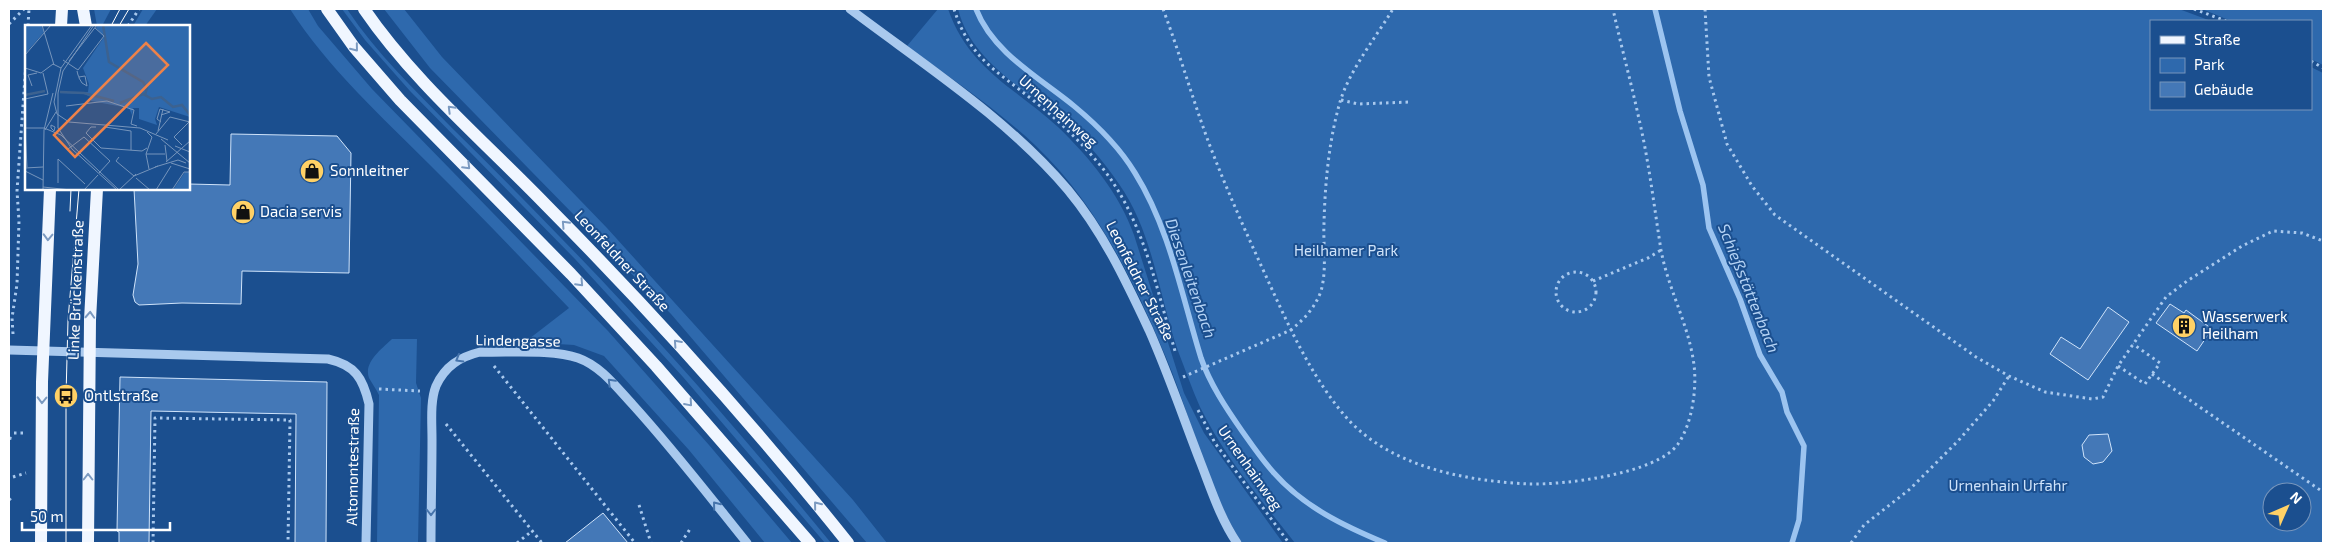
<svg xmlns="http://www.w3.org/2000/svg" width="2332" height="552" font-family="'Exo 2',sans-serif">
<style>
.green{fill:#2e69ad;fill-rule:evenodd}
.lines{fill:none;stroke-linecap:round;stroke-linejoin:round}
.stream{stroke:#9cc4f0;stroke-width:5.5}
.building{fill:#4478b7;stroke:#cfe3fa}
.path{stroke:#a9c9ee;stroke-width:3;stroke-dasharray:2.5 4;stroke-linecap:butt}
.minor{stroke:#a9c9ee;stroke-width:9}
.major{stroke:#f0f6ff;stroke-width:12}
.tram{stroke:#fff;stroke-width:1}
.oneway{stroke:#7b9ac1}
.oneway2{stroke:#4674ac}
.labels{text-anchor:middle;stroke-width:4;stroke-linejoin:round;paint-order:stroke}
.street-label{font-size:15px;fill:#fff;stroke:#1b4f8f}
.poi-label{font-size:15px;fill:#fff;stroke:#1b4f8f;text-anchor:start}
.park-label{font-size:15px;fill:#cfe3fa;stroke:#1b4f8f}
.water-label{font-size:16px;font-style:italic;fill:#b5d3f5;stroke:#1b4f8f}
.inset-river{fill:none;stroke:#3c6290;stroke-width:2.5}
.inset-road{fill:none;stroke:#7695bc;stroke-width:1}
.view{fill:#ee8249;fill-opacity:0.15;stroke:#ee8249;stroke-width:2.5}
.inset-edge{fill:none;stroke:#fff;stroke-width:2.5}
</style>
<rect width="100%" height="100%" fill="#1b4f8f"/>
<g class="green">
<polygon points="94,9 111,9 102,26 97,26"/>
<polygon points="143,9 157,9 145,26 133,26"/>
<path d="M290,9H308L318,26L372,89L608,331L709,445L792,543H765L689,450L604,356L574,345L525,342L569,308C523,260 478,213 431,166C382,117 328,68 290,9Z"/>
<path d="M342,9H347C376,53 415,90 452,128C489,164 525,201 561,238C656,335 745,438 831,543H825L683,377L575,259L410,91L365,40Z"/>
<polygon points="384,9 404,9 442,57 607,228 853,500 887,543 867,543 671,314 430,68"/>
<path d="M938,9H948C969,69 1014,87 1058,127C1090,158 1119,193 1134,235L1184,393L1204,433L1283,543H1242C1209,491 1194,429 1172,372C1139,291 1100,207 1036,146C997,109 950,78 907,46Z"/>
<path d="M958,9H2179L2211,21H2151V109H2311V67L2323,73V543H1295C1261,500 1224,456 1200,407C1192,389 1185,369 1178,351C1159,296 1153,232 1119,184C1103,160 1081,135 1059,117C1020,86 971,60 958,9ZM2272,492H2302V522H2272Z"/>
<polygon points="2202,9 2323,9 2323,65 2311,59 2311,21 2231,21"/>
<path d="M392,339H417L416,383L421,398L418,543H377L379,395C376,389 372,383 369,378C363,362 383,348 392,339Z"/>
</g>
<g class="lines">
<g class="stream">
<path d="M976,9C993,53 1040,78 1074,106C1097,125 1120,148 1135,173C1170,229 1182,297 1201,358C1210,384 1226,408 1242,431C1252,445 1262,460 1274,473C1304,507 1344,526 1385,543"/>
<polyline points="1655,9 1680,111 1703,185 1709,228 1740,299 1760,355 1782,392 1787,412 1804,446 1799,520 1792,543"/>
</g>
</g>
<g class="building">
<polygon points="231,134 337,136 351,153 349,273 242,271 241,304 182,303 139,305 135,302 133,295 138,264 134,189 189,189 189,184 230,185"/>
<polygon points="2170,304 2184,313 2186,310 2212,329 2197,351 2156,323"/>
<polygon points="2108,307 2129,322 2088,380 2050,354 2061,337 2080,349"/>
<polygon points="120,377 327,382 326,543 295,543 296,414 151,411 149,543 119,543 119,532 117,531"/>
<polygon points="2108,434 2112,451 2103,462 2093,464 2084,457 2082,445 2089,435"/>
<polygon points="603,513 628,543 565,543"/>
</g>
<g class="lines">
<g class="path">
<path d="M954,9C970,59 996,70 1034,101C1058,120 1080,141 1100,165C1143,217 1156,287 1175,351"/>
<path d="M1163,9C1180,54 1193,101 1210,146C1228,193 1249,239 1270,285C1291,331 1312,377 1345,416C1389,467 1466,481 1529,484C1564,485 1657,474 1678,444C1692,424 1697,389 1694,365C1689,325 1668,289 1661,250C1654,206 1649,162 1639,119C1631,82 1621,46 1613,9"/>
<polyline points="1705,9 1709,77 1727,144 1752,186 1775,215 1976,357 2009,376 2045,392 2092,399 2103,397 2118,366 2166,297 2187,281 2242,246 2273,231 2302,233 2323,241"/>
<polyline points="2194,9 2226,21"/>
<polyline points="9,24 24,9"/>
<polyline points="28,26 29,9"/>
<polyline points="128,26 139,9"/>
<polyline points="2311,61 2323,68"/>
<polyline points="1341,100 1358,104 1411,102"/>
<circle cx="1576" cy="292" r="20"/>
<polyline points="1593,281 1648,258 1661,250"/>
<polyline points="13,334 12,318 17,284 19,221 17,191 26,63"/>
<polyline points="494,366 635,543"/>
<polyline points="2118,366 2145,384 2160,363 2133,344"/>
<polyline points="2152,374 2323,492"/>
<path d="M1183,377L1291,330C1304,319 1315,308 1321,291C1327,270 1323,245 1324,223C1325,183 1329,140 1340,102C1349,71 1376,37 1393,9"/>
<polyline points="379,389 420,391"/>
<polyline points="1198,410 1215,443 1289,543"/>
<polyline points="446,424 542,543"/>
<polyline points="14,433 26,433"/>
<polyline points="9,438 14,439"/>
<polyline points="13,477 26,473"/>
<polyline points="9,500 12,497"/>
<polyline points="639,505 651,543"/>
<polyline points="153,543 155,418 290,420 288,543"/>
<polyline points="517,543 532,531"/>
<polyline points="681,543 690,529"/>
<polyline points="1851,543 1864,525 1910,489 1958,441 1993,401 2009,376"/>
</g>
<g class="minor">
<path d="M850,9C924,65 1007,118 1068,190C1103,232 1126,281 1149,330C1168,373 1183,417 1200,461C1211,489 1220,518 1237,543"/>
<path d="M9,350L328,359C355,365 363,378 369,404L366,543"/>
<path d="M431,543C431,509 432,474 432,439C432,423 430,401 436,386C445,366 460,357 480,352C507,353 553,349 578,358C601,366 617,388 633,405C673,449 710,497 747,543"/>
</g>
<g class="major">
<polyline points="83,9 86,26"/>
<polyline points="327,9 354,47 400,100 571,274 656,366 810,543"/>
<path d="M364,9C414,82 484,141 546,205C652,312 754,425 848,543"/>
<polyline points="61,26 62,9"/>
<polyline points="41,543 42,382 50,189"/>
<polyline points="88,543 90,320 97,189"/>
</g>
<g class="tram">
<polyline points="111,26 120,9"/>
<polyline points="119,26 129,9"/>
<polyline points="70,211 71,189"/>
<polyline points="66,543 66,396 68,320 79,189"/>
</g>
</g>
<defs><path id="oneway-chevron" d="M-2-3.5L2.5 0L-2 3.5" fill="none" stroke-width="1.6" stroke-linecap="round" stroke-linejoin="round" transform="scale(1.25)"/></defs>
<g class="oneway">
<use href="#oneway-chevron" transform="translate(355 48) rotate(51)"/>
<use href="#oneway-chevron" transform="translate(451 109) rotate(-135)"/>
<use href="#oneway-chevron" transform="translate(467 166) rotate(45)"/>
<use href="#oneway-chevron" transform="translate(565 224) rotate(-133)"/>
<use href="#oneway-chevron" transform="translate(48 237) rotate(92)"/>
<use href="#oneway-chevron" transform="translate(580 283) rotate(47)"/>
<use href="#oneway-chevron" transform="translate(90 315) rotate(-87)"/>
<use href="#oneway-chevron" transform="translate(677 343) rotate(-132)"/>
<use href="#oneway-chevron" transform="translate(42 400) rotate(91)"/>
<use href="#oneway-chevron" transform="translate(689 403) rotate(49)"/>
<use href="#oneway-chevron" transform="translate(88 477) rotate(-90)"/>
<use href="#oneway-chevron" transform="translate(817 505) rotate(-129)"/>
</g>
<g class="oneway2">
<use href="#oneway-chevron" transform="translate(459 359) rotate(150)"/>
<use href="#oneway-chevron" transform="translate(611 382) rotate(-134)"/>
<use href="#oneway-chevron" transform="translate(716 505) rotate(-129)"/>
<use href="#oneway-chevron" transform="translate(431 512) rotate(90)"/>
</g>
<defs>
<g id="shop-disc" transform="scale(1.25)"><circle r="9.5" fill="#ffd166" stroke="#1b4f8f"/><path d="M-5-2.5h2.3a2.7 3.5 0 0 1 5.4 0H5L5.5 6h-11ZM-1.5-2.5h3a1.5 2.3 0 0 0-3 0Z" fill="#111"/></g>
<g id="building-disc" transform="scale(1.25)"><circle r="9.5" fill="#ffd166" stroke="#1b4f8f"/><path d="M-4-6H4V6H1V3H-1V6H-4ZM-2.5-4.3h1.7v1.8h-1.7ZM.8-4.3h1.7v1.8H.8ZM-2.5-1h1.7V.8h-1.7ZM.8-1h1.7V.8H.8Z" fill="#111"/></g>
<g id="bus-disc" transform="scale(1.25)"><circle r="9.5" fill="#ffd166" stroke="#1b4f8f"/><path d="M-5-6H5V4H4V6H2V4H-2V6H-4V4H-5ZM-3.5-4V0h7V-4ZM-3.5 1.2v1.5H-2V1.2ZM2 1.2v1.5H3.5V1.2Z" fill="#111"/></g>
</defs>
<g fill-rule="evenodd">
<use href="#shop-disc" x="312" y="171"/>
<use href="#shop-disc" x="243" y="212"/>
<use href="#building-disc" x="2184" y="326"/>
<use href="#bus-disc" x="66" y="396"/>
</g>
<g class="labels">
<g class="street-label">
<text transform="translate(1058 111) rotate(42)" y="5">Urnenhainweg</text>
<text transform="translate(622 261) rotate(47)" y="5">Leonfeldner Straße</text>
<text transform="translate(1140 281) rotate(63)" y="5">Leonfeldner Straße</text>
<text transform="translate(76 290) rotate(-88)" y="5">Linke Brückenstraße</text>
<text transform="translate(518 341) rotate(1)" y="5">Lindengasse</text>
<text transform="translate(353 467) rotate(-89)" y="5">Altomontestraße</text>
<text transform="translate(1250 468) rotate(55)" y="5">Urnenhainweg</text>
</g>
<g class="poi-label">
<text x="330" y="176">Sonnleitner</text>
<text x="260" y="217">Dacia servis</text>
<text x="2202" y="322">Wasserwerk<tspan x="2202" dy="17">Heilham</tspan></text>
<text x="84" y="401">Ontlstraße</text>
</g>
<g class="park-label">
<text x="1346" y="256">Heilhamer Park</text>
<text x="2008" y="491">Urnenhain Urfahr</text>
</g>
<g class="water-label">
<text transform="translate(1191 278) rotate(71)" y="6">Diesenleitenbach</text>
<text transform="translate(1749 288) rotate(68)" y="6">Schießstättenbach</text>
</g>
</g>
<g transform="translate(25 25)">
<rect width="165" height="165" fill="#1b4f8f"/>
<path d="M1,0H16L19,7L0,29ZM73,0H165V92L134,82L130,94L132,100L114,94V83H108L107,90L104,83L66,76V72L59,69L34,68L63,67L64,59L58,43L79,12L71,3ZM160,147H165V164L148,165Z" fill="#2e69ad"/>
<path class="inset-river" d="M78,0L84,37L118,57L122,63L120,70M35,67L59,68L89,76M0,70L20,66M95,78L118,69L127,74L136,72L148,82L157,80L165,90"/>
<path class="inset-road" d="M17,0L29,40M67,0L36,43L29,77L32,89L44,97L115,103L143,115M69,0L38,46L33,68V103L47,124L92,165M0,30L26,0M38,35L53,45L79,11L70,3M44,36L72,0M0,43L16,48L28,39L36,43M52,46L53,50L54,52V53L57,58L62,61L60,51L54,52M7,61L3,50L12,48M0,74L23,69L18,48M41,81L82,76L109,85L106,99L112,101M136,97L132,94L135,84L145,87L136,90M26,100L30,102L29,106L26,103ZM71,102H66L61,108L76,123L117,126L122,123M80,102L106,106V125M0,103L2,142M0,103H19M19,103L36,110L94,165M20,105L31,87M133,106L138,84M122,107L127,112L121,129L124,144M131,109L145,92L165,97M136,114L165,138M140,120L142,136M157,120L149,112L164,97M150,121L165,127M43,124L59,112L85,136L74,148M121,129H140M94,132L91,136L109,151M33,134L60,159M33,134V158M141,137L165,116M146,138L165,144M130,142L153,135L161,138M0,143L18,142M0,146L18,155M109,151L133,141M111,153L125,165M18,162L46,165M18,165L19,105L28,68M59,165L73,150M94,165L111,149M131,165L146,141M147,165L159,147H165"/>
<path class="view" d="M121,18L143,40L50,132L29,110Z"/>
<rect width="165" height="165" class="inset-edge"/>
</g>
<rect width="2332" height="552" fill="none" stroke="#ffffff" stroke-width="20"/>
<rect x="2150" y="20" width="162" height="90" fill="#1b4f8f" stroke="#7695bc"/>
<rect x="2160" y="36" width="25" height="8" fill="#f0f6ff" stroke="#7695bc"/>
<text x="2194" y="45" font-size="15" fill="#ffffff">Straße</text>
<rect x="2160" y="58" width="25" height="15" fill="#2e69ad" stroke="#7695bc"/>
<text x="2194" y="70" font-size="15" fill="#ffffff">Park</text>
<rect x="2160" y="82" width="25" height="15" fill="#4478b7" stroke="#7695bc"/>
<text x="2194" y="95" font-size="15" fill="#ffffff">Gebäude</text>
<g transform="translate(2287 507) rotate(45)"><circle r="24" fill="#1b4f8f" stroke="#7695bc"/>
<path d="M0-4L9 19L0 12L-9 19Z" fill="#ffd166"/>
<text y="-8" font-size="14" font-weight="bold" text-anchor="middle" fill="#ffffff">N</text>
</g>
<path d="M22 522v8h148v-8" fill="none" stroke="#ffffff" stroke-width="2.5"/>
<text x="30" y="522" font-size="15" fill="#ffffff" stroke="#1b4f8f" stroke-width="4" paint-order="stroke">50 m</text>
</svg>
